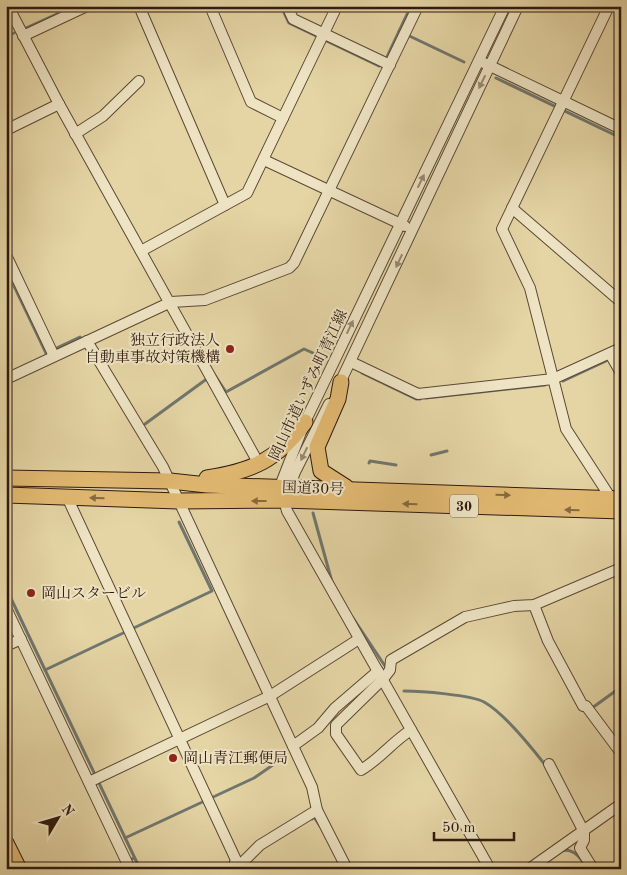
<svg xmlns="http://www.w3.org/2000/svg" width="627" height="875" font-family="'Old Standard TT','Noto Serif JP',serif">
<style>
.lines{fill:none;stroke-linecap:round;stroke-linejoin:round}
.stream{stroke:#6f776f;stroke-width:3}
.minor-casing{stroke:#5c4834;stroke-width:12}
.highway-casing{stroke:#2f190e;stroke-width:17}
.minor{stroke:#eee4c4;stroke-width:10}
.highway{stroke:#e2ba72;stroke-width:15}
.oneway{fill:#988972}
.oneway2{fill:#886a40}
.poi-dot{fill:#8f2418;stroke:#eee4c4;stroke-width:2}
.labels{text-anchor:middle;stroke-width:4;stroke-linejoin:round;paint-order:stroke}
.shield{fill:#eee4c4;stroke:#685645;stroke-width:1}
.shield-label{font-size:14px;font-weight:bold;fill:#2f190e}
.poi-label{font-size:15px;fill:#2f190e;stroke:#eee4c4;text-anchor:start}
.street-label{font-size:15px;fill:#2f190e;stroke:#eee4c4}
</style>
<rect width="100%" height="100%" fill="#e5d5a5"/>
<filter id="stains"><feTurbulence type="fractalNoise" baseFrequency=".004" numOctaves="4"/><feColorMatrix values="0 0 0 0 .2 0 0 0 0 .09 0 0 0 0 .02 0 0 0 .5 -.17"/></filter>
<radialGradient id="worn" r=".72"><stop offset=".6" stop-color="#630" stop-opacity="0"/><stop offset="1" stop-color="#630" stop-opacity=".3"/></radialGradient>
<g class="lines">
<g class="stream">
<polyline points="281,6 289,23 379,66"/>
<polyline points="26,28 68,9"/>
<polyline points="399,31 464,62"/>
<polyline points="6,37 14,33"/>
<polyline points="387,57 411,6"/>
<polyline points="496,78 621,138"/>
<polyline points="6,269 46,353 80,337 81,339"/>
<polyline points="362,373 416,399 420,399"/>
<polyline points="214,374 226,392 304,349 322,357"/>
<polyline points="563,381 606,361"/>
<polyline points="426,398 545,385"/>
<polyline points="145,424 208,378"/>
<polyline points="431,455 447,451"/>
<polyline points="369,463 370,461 396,465"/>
<polyline points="313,513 332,582"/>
<polyline points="6,588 140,869"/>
<polyline points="353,618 385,666"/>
<polyline points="45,670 212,591 179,522"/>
<path d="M404,691C420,691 472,695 484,702C504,713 532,748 546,766"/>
<polyline points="592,708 621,687"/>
<polyline points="312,819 314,817 320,826"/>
<polyline points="125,838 254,778 283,758"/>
<path d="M561,851C573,847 582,859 587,869"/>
<polyline points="112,869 134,858"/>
</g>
<g class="minor-casing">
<g id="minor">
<polyline points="8,6 59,104 259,464"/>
<polyline points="139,6 225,205"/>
<polyline points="210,6 251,102 283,118 337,6"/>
<polyline points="287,6 293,19 390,65"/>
<polyline points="609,6 502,229 530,288 566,429 614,503"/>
<polyline points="23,36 87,6"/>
<polyline points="484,63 621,129"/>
<polyline points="6,130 59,104"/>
<polyline points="75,134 103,116 139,81"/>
<polyline points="264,160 405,226"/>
<polyline points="512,208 621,302"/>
<polyline points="141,251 247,193 283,118"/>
<polyline points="6,255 54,356"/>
<polyline points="87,341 163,467 312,787 317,810 347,869"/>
<polyline points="610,354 621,373"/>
<polyline points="351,362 418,394 553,379 621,348"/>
<polyline points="6,379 171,302 205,300 289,268 294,263 418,6"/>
<polyline points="338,387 518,6"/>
<polyline points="287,493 295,472 329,404"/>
<polyline points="67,497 236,860 233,869"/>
<polyline points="534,605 548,641 583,706 586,706 621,753"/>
<polyline points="6,608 130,869"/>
<polyline points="6,646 21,639"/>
<path d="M411,730C392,742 380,759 361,770L336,734V725L383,679L390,670L391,660L465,617L514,606L534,605L621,568"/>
<polyline points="293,746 318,728 335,708 378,671"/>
<polyline points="549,764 584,832 584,840 580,848 593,869"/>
<polyline points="89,782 270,696 359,639"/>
<polyline points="235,863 242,863 260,845 317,810"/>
<polyline points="490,869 287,511 280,486 305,422 505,6"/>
<polyline points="529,869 621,804"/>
</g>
</g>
<g class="highway-casing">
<g id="highway">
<polyline points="341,382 338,399 317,447 321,471 346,487"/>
<polyline points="6,478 170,481 207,485 621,499"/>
<path d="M207,478C253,471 277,460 305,422"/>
<polyline points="6,495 178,501 283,500 621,511"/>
<polyline points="6,843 19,869"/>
</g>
</g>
<use href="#minor" class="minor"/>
<use href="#highway" class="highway"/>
</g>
<defs><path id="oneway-solid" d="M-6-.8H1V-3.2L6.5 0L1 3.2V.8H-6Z" transform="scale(1.25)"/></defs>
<g class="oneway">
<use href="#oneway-solid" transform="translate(482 82) rotate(116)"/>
<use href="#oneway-solid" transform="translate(421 181) rotate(-64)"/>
<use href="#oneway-solid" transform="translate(399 261) rotate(115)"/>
<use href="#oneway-solid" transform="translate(350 327) rotate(-64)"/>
<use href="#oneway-solid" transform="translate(304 454) rotate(116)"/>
</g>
<g class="oneway2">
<use href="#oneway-solid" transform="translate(503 495) rotate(2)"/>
<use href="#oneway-solid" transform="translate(97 498) rotate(-178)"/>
<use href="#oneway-solid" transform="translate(259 501) rotate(180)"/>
<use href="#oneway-solid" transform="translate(410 504) rotate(-178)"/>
<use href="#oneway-solid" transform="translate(572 510) rotate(-178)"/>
</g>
<g class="poi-dot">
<circle cx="230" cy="349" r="5"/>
<circle cx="31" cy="593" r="5"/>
<circle cx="173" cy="758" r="5"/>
</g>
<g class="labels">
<rect class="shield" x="450" y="494.5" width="28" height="23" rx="4"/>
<g class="shield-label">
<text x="464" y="511">30</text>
</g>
<g class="poi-label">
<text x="220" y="345" text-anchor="end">独立行政法人<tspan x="220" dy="17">自動車事故対策機構</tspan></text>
<text x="41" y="598">岡山スタービル</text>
<text x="183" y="763">岡山青江郵便局</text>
</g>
<g class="street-label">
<text transform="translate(308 385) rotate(-65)" y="5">岡山市道いずみ町青江線</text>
<text transform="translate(313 488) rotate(2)" y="5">国道30号</text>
</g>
</g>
<rect width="627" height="875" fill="none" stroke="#e5d5a5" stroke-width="25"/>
<rect x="8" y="8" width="612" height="860" fill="none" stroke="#2f190e" stroke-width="2.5"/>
<rect x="12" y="12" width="602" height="850" fill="none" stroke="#2f190e"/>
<g transform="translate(58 818) rotate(52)" stroke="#eee4c4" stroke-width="4" paint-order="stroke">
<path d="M0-4L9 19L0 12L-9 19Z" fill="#2f190e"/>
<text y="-8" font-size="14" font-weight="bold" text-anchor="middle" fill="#2f190e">N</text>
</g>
<path d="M434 832v8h80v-8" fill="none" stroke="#2f190e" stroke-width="2.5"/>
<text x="442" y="832" font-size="15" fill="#2f190e" stroke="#eee4c4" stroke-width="4" paint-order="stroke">50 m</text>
<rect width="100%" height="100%" filter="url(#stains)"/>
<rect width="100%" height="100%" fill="url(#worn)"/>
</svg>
